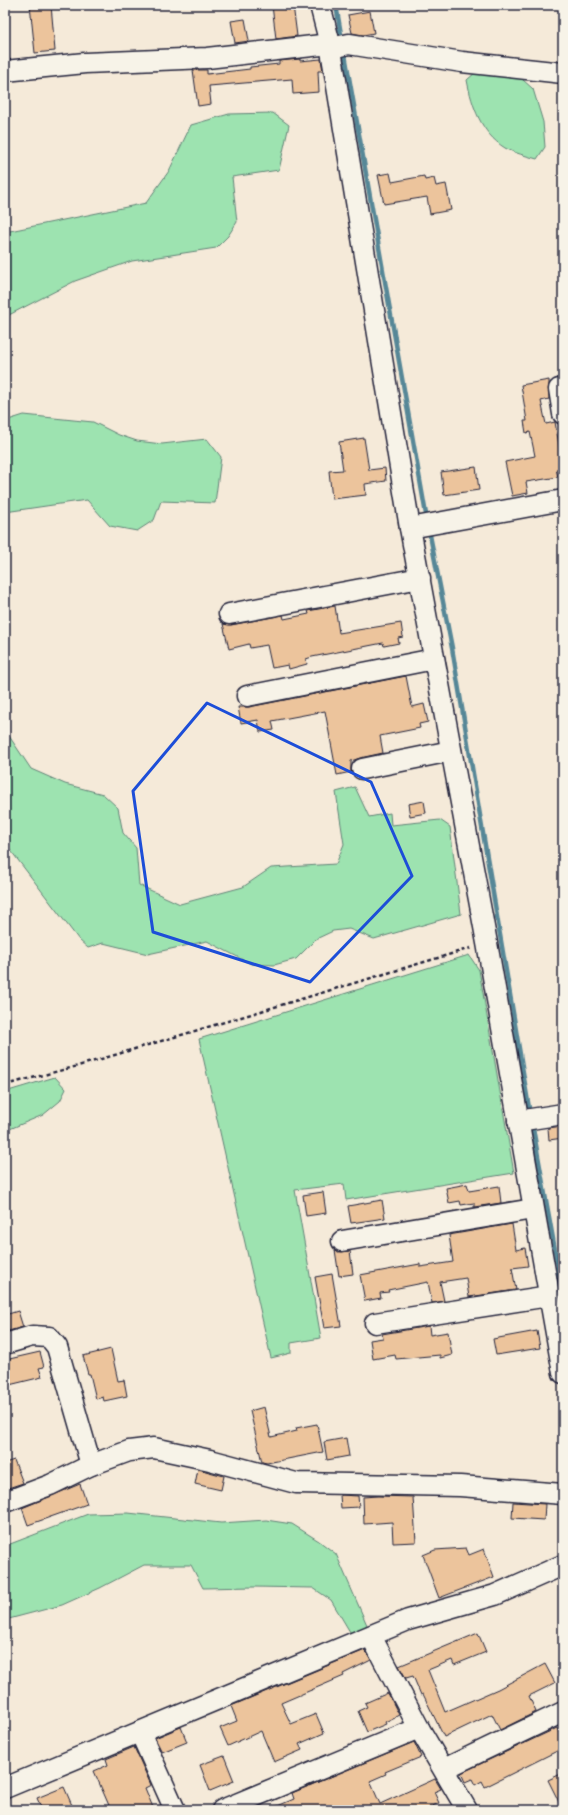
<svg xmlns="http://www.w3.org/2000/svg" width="568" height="1815" font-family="Sriracha,sans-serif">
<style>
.green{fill:#9de3b0;stroke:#608276}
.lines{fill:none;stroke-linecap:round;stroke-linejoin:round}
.stream{stroke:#578797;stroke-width:4.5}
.building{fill:#ecc49c;stroke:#22223b}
.minor-casing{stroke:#22223b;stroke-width:23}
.path{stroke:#22223b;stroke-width:2.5;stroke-dasharray:4 3;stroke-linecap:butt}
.minor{stroke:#f7f3e8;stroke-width:20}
.marked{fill:none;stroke:#1d4ed8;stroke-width:3;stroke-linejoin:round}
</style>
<rect width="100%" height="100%" fill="#f5ead9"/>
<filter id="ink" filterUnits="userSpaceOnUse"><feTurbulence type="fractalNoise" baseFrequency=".025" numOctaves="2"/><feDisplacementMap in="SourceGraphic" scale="8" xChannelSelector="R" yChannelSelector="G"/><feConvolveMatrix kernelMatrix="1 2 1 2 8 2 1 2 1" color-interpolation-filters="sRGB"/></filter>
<g filter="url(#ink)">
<g class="green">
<path d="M500,70L522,79L533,89L543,122L545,147L537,159C527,156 514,153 505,148C481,133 472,106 467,80L476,72Z"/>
<polygon points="273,113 289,125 279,170 232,177 237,222 228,236 216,248 132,261 75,281 5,317 5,232 146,203 169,171 191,125 229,114"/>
<polygon points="24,415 93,422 119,435 137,441 162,444 207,439 221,457 215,503 161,501 154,520 137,531 110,526 87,500 5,512 5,421"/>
<polygon points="5,734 9,736 31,769 65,784 103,794 118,808 123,833 136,848 139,885 180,904 243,887 271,868 336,864 344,844 336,792 355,787 369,817 390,813 391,825 440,820 450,827 461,914 374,939 349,929 333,931 316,939 296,959 274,965 251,964 207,941 148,954 103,943 88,948 79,940 5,843"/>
<polygon points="469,955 479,970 514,1173 346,1200 344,1184 295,1190 321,1338 291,1343 291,1353 271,1358 199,1039"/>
<polygon points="55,1077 66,1089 60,1101 43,1115 5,1131 5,1092"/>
<polygon points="128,1513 221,1523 266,1520 292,1524 319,1541 336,1554 367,1625 353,1637 331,1600 313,1588 254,1587 203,1588 191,1565 144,1565 100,1588 62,1605 5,1620 5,1546 88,1514"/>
</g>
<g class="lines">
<g class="stream">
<polyline points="336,5 342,40"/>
<polyline points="344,49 427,520"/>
<polyline points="429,530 452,648 530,1114"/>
<polyline points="532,1123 563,1294"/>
</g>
</g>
<g class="building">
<polygon points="30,5 51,5 55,51 35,53"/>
<polygon points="272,5 293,5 297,36 276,39"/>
<polygon points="370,11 374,33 363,35 352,33 348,15"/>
<polygon points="245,19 249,41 235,43 231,21"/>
<polygon points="300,59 300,61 321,59 323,71 318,71 319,92 293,94 292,79 209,86 211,104 198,106 193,70 207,70 207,74 250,69 250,67 279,64 279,61"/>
<polygon points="390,173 392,182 424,176 425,180 434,178 436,186 446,184 451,210 430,214 427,197 384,204 378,175"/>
<polygon points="549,380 549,399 541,401 546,424 555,422 563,468 556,469 558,477 526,482 528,493 512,496 505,462 535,456 530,432 526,433 524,421 527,421 521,385"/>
<polygon points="364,438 369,470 385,468 386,481 365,484 366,495 332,499 329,471 343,470 339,442"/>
<polygon points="476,467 479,490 444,495 441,472"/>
<polygon points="335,606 339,633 401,623 403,637 398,638 399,643 384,646 383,643 312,657 306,659 307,664 289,669 288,665 272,668 267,645 250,648 249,644 229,649 223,624 231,625 283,615 284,619 309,614 308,611"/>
<polygon points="406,676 412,707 424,704 428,722 419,724 420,728 380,736 383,753 360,758 351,761 351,772 337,775 325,711 272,721 274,730 260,732 258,720 241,723 238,707 249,707"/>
<polygon points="424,801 426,813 410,816 408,804"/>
<polygon points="563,1126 563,1138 549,1140 548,1128"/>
<polygon points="467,1184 469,1191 499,1186 501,1203 474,1207 474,1203 461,1205 460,1201 449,1203 446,1188"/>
<polygon points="323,1192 326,1213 306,1216 303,1195"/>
<polygon points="382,1200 385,1218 351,1223 348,1206"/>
<polygon points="512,1224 516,1250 525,1248 528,1266 512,1268 516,1290 469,1297 466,1278 440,1282 444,1301 432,1303 428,1282 388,1290 389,1292 380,1293 381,1298 365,1301 360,1275 420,1264 420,1267 453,1262 449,1235"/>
<polygon points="335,1250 338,1252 350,1251 353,1274 339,1276"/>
<polygon points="332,1274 341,1326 324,1328 315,1277"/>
<polygon points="18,1311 23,1327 5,1332 5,1315"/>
<polygon points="429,1326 430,1335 448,1332 452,1355 440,1358 440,1355 396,1359 395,1355 373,1359 370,1340 383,1338 382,1334"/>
<polygon points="537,1331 540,1348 496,1355 493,1339"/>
<polygon points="111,1349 118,1381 124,1380 127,1396 104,1401 103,1397 96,1399 90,1374 88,1374 83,1356"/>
<polygon points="40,1352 44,1367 39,1368 42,1377 5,1386 5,1360"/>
<polygon points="264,1407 271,1437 297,1431 296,1428 317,1424 323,1452 267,1463 262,1462 250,1411"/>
<polygon points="346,1438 349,1456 327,1460 324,1442"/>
<polygon points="14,1460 23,1483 5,1489 5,1463"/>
<polygon points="198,1469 224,1476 221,1490 195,1484"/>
<polygon points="80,1484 87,1504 28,1525 22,1508"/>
<polygon points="340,1495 358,1496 359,1507 341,1508"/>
<polygon points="378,1496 413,1497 416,1542 393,1543 392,1522 364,1524 363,1497"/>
<polygon points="513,1502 545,1504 544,1520 512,1518"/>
<polygon points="466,1548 469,1555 484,1549 494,1577 439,1598 423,1555 435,1550"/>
<polygon points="478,1633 486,1652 454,1665 452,1660 428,1670 445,1712 498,1689 545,1664 555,1683 529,1696 536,1712 500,1730 492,1714 444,1737 423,1694 421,1695 413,1676 406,1678 399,1666"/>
<polygon points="365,1650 371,1660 343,1674 344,1676 281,1703 291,1724 316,1714 324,1733 299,1744 302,1750 274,1762 261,1731 228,1746 220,1728 237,1721 231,1706"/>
<polygon points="388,1693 399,1715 385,1722 386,1724 367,1732 358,1711 367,1707 365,1703"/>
<polygon points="181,1727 187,1742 162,1752 155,1738"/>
<polygon points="557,1728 563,1741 563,1748 485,1787 482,1781 475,1785 472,1779 465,1782 461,1773"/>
<polygon points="414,1742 421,1757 385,1772 386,1774 370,1781 380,1804 435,1779 441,1789 434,1792 439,1803 424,1810 268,1810 294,1799 292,1793"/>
<polygon points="134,1747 151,1785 145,1788 154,1810 111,1810 94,1771 108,1765 106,1759"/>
<polygon points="224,1756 234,1781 210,1791 200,1765"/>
<polygon points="563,1773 563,1810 548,1780"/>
<polygon points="64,1787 74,1810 42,1810 37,1798"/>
</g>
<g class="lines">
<g class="minor-casing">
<g id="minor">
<polyline points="320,5 330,44 410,528 487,943 563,1373"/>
<polyline points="331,48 349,44 462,62 563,73"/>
<polyline points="5,71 85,63 207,58 330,44"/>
<polyline points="559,389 563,414"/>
<polyline points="410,528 563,500"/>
<polyline points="229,614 420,578"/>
<polyline points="247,696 434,659"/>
<polyline points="362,769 451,751"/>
<polyline points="518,1121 563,1114"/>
<polyline points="342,1241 533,1209"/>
<polyline points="375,1323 549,1296"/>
<polyline points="5,1344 32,1336 49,1337 57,1347 91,1465"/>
<polyline points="5,1502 50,1485 91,1465 129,1451 154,1448 210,1460 296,1483 460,1486 563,1494"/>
<polyline points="371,1636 419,1728 467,1810"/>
<polyline points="140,1732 175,1810"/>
<polyline points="444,1769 563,1712"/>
<polyline points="5,1788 408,1620 495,1595 563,1565"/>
<polyline points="222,1810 419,1728"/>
</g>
</g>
<polyline class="path" points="5,1085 78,1066 471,948"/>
<use href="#minor" class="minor"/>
</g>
</g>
<path class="marked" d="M207,703L371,782L412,876L310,982L153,932L133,791Z"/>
<rect width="568" height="1815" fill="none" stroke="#f7f3e8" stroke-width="20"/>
<rect x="10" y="10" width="548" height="1795" fill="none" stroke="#22223b" stroke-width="1.5" filter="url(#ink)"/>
</svg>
